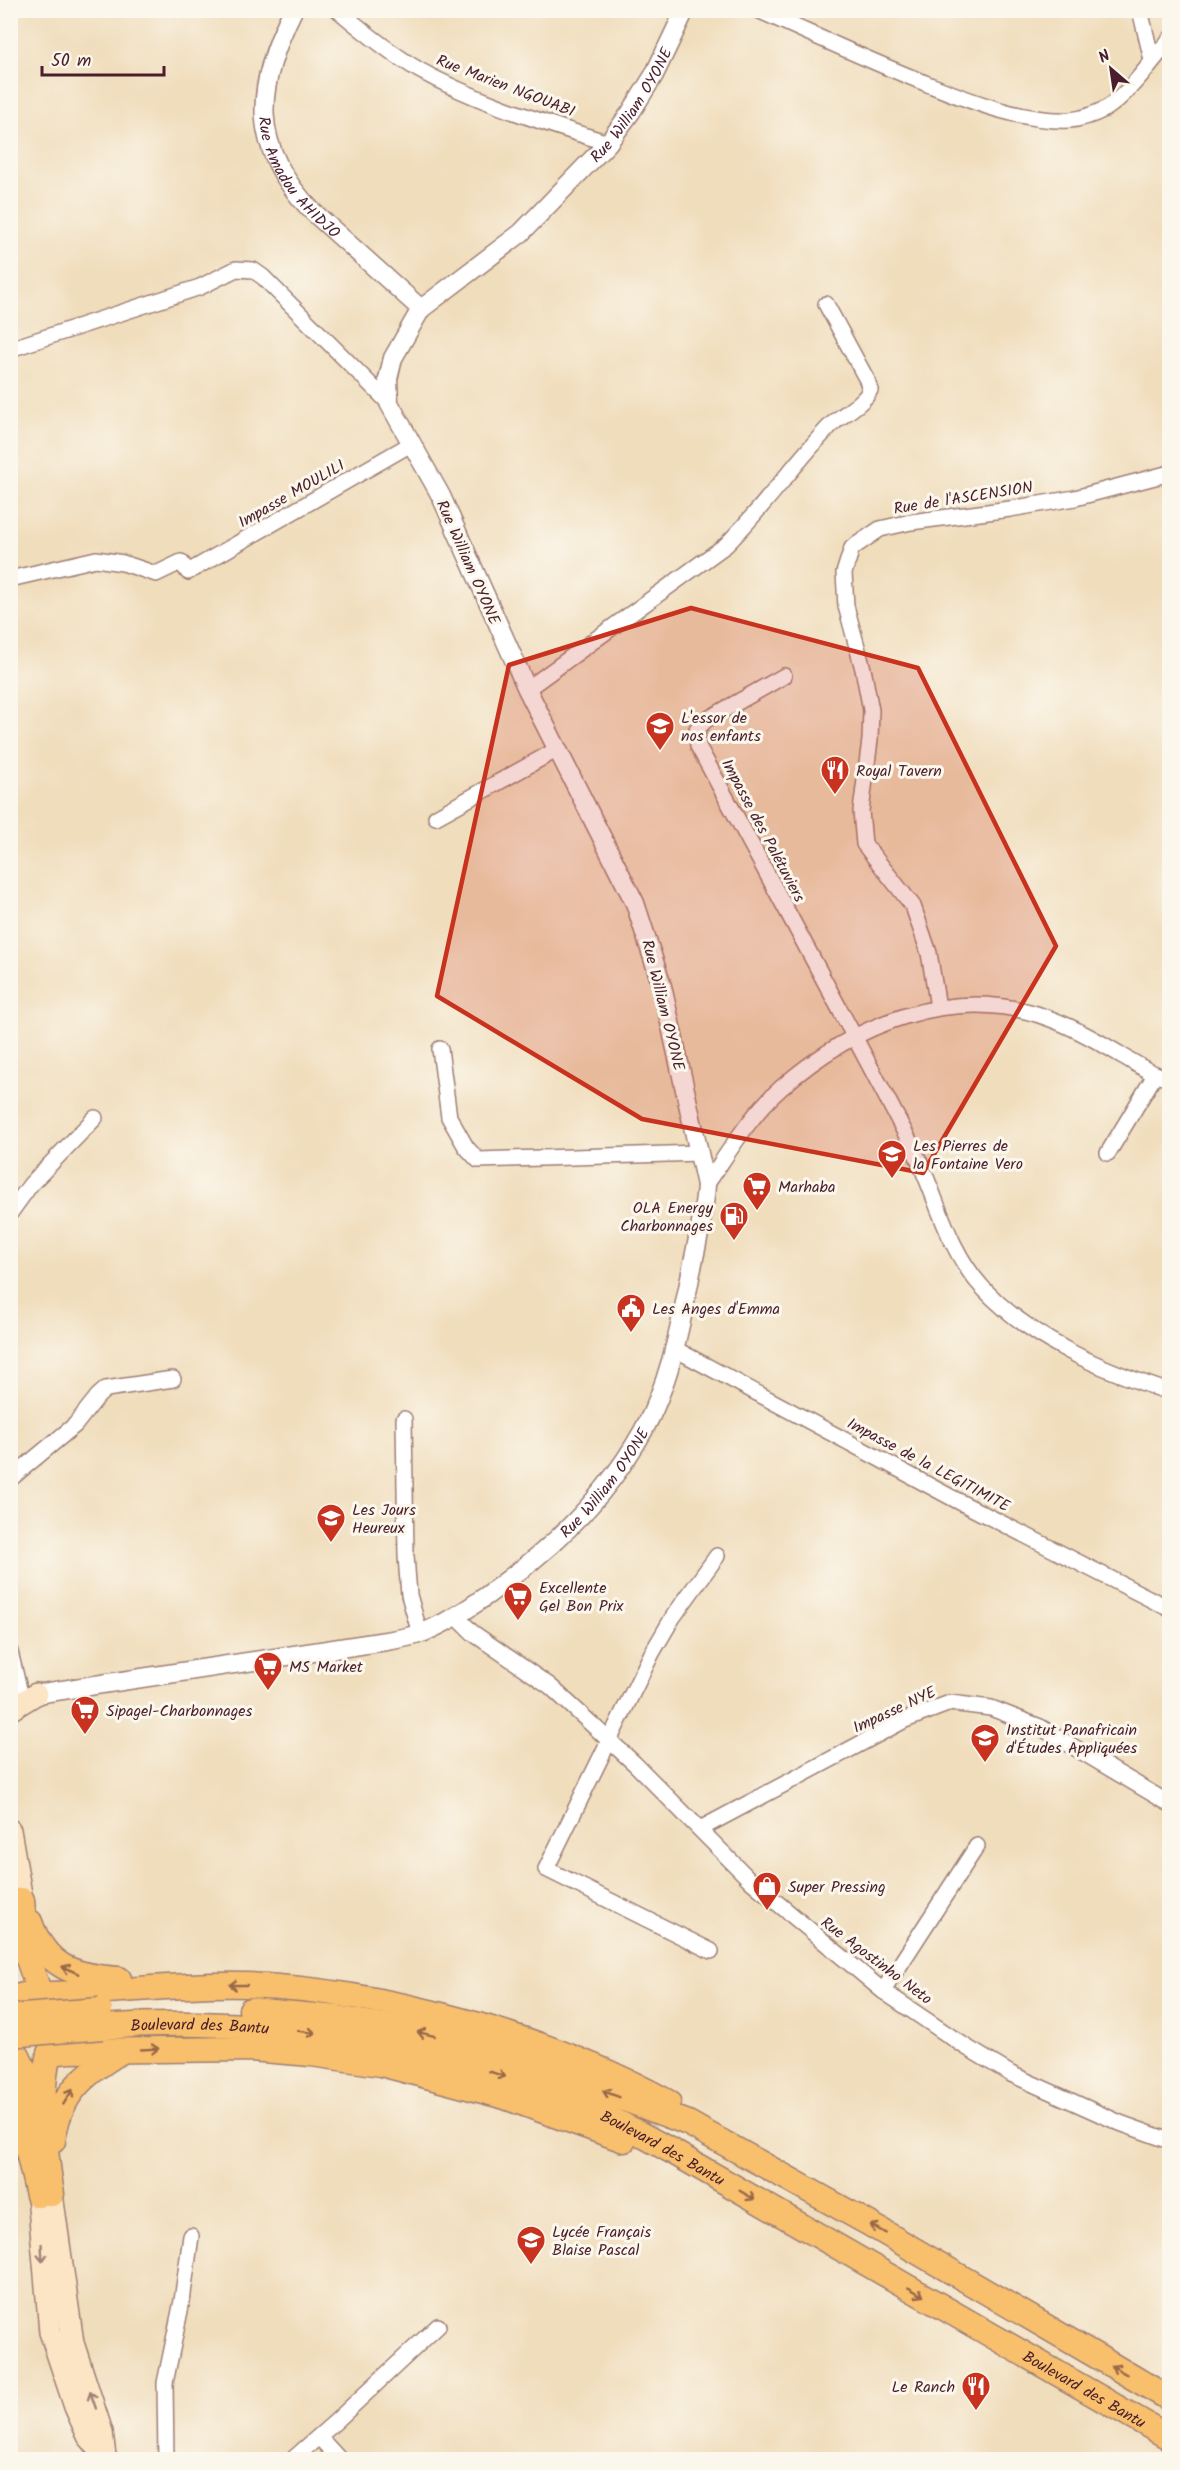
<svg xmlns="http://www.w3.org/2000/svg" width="1180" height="2470" font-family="Kalam,sans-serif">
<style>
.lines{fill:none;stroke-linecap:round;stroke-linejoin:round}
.minor-casing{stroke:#9d7e74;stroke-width:18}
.tertiary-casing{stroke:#9d7e74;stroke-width:21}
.secondary-casing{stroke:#9d7e74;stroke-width:24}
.trunk-casing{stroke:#9d7e74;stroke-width:27}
.minor{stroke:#fff;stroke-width:15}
.tertiary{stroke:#fff;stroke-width:18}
.secondary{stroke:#fce5c4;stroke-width:21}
.trunk{stroke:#f8bf6c;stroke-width:24}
.trunk-bridge-casing{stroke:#9d7e74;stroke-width:27;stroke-linecap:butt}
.trunk-bridge{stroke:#f8bf6c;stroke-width:24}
.oneway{stroke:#986748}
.oneway2{stroke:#a38278}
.marked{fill:#c8321e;fill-opacity:0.2;stroke:#c8321e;stroke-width:4.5;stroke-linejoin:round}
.labels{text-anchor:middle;stroke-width:6;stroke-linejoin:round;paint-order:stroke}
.street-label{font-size:16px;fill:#4a1f2b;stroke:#fbf7ec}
.poi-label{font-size:16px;fill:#4a1f2b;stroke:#fbf7ec;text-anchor:start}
</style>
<rect width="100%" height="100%" fill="#fbf7ec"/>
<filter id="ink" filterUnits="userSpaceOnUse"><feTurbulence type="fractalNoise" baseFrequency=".0167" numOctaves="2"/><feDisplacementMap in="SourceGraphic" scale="12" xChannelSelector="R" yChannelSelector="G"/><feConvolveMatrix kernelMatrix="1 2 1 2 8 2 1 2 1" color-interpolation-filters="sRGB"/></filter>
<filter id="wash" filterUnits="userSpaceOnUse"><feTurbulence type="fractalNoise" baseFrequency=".008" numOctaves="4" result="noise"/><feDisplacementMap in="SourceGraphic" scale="24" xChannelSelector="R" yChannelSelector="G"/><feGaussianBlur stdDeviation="1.35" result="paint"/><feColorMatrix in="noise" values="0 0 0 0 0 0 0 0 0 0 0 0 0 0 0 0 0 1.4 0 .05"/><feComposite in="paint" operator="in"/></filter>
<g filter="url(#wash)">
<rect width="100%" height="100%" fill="#f0ddbc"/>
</g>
<g filter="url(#ink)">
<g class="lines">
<g class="minor-casing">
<g id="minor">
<path d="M338,10C364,32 390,53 419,70C476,102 546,123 608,143"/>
<path d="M758,10C815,36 872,62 930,85C973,102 1023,122 1070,120C1082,119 1095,114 1105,109C1125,98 1155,58 1170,39"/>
<polyline points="1140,10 1152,60"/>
<polyline points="10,349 200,287 236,269 253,270 263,277 389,403"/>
<polyline points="10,579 96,559 123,563 156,574 181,562 188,572 411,444"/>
<path d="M784,676L706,720L697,729L698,746C770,879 842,1012 912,1146C936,1192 946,1248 982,1287C1031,1340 1102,1370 1170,1392"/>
<path d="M527,689L726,545C763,508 793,465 829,427C841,414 862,406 870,390L867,380L826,304"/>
<polyline points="436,817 558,749"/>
<polyline points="938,1007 929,953 913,906 864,844 861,811 870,740 871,710 863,669 846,606 844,573 852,548 880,529 911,522 1010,509 1075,498 1170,473"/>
<polyline points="440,1049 449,1117 466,1147 478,1160 700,1153"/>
<polyline points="1108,1153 1155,1075"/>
<path d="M706,1185C729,1152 750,1115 781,1088C853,1024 953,983 1048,1018C1074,1027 1098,1041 1121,1055C1137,1064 1152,1075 1170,1079"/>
<polyline points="10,1213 31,1184 95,1118"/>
<polyline points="673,1348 958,1501 1170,1609"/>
<polyline points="404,1419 406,1556 409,1595 420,1634"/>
<polyline points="10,1479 75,1425 98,1396 106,1389 173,1379"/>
<polyline points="456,1616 473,1633 550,1686 635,1764 751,1881 883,1991 966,2047 1011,2074 1120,2123 1170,2141"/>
<polyline points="10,1652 20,1693"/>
<polyline points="700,1829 905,1720 950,1703 991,1708 1040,1727 1170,1804"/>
<polyline points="711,1951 546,1869 652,1653 673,1617 717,1556"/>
<polyline points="883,1991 977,1846"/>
<polyline points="319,2437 340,2460"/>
<polyline points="166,2460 165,2383 182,2301 191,2236"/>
<polyline points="292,2460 333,2424 438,2326"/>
</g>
</g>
<g class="tertiary-casing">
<g id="tertiary">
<path id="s1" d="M293,10C255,87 249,146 312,211L421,309"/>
<path id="s2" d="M36,1694L386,1641C398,1639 411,1637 422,1633C454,1620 483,1599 510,1578C564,1538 610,1490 643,1431C668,1387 679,1332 689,1283C695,1250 704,1218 706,1185L662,986L635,903L527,689L441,496L389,403L388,379L393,358L421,309L521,233L608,143L631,112L654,75L685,10"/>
</g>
</g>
<g class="secondary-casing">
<g id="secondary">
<polyline points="10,1710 36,1694"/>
<polyline points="10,1830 22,1900"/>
<polyline points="52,2194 73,2343 102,2432 105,2456"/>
<polyline points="38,2195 50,2332 75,2407 88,2436 105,2457"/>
</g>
</g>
<g class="trunk-casing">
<g id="trunk">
<path d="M22,1900L27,1956L40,1994C108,1994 176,1983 245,1985C382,1990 547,2036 668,2102"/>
<path d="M30,1922C46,1968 74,1976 119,1979"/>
<path d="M10,2001C23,1992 40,1991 52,2001"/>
<polyline points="251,2010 337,2018 414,2031 493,2052 529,2063 688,2123 868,2223 1170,2399"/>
<path id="s3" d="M102,2027C222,2017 341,2031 457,2063C491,2072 528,2082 561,2096C607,2115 651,2139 694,2164L1170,2438"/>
<polyline points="10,2056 18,2056 23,2067 31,2119"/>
<polyline points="10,2109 27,2147 38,2195"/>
<path d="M53,2141C59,2094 84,2074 122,2051"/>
<path d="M52,2194C45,2149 38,2098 49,2053L68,2051L250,2049L311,2054L381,2064L505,2097L624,2140"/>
</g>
</g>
<use href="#minor" class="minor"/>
<use href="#tertiary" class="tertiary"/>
<use href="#secondary" class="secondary"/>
<use href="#trunk" class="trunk"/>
<g class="trunk-bridge-casing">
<g id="trunk-bridge">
<polyline points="10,2017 100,2010"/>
<polyline points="10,2035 102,2027"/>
</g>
</g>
<use href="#trunk-bridge" class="trunk-bridge"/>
</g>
<defs><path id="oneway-shaft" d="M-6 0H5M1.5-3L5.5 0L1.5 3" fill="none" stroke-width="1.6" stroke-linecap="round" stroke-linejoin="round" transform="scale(1.5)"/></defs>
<g class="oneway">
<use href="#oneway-shaft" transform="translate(70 1970) rotate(-156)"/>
<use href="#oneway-shaft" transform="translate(238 1985) rotate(-180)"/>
<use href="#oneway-shaft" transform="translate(307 2032) rotate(7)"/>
<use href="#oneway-shaft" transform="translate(426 2034) rotate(-166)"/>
<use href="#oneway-shaft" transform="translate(150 2049) rotate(-3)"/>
<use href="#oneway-shaft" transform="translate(497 2074) rotate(18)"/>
<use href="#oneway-shaft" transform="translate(611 2094) rotate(-159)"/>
<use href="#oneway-shaft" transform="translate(68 2097) rotate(-58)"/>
<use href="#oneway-shaft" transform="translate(747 2195) rotate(30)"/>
<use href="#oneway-shaft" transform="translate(878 2229) rotate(-150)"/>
<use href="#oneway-shaft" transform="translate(916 2292) rotate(30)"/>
<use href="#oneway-shaft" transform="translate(1119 2370) rotate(-150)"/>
</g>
<g class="oneway2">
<use href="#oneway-shaft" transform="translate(42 2253) rotate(87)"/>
<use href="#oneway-shaft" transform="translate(93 2400) rotate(-109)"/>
</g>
</g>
<path class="marked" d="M691,608L918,668L1056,946L923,1173L642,1119L437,996L509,665Z"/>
<defs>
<g id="school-pin" transform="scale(1.5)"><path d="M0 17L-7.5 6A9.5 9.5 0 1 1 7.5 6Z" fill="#c8321e" stroke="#fbf7ec"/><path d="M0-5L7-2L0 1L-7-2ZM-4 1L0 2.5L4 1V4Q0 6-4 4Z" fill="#fff"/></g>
<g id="restaurant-pin" transform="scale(1.5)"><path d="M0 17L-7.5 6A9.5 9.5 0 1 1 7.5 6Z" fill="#c8321e" stroke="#fbf7ec"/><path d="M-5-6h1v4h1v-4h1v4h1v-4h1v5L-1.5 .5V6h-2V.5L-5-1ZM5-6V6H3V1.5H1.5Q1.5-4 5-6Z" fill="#fff"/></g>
<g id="supermarket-pin" transform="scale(1.5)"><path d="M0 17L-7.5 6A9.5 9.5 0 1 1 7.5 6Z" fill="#c8321e" stroke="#fbf7ec"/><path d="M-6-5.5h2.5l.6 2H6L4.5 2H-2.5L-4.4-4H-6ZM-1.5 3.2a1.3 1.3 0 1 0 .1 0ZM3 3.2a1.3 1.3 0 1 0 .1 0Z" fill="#fff"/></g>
<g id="fuel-pin" transform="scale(1.5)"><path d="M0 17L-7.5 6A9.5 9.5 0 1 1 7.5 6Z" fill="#c8321e" stroke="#fbf7ec"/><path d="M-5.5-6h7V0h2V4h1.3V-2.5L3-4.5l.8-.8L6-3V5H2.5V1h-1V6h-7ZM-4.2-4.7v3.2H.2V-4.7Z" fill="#fff"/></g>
<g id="civic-pin" transform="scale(1.5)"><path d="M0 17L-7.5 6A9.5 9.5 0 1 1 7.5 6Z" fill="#c8321e" stroke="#fbf7ec"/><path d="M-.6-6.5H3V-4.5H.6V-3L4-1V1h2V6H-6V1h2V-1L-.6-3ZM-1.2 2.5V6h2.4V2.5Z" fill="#fff"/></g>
<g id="university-pin" transform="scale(1.5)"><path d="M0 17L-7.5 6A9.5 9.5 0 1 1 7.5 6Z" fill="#c8321e" stroke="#fbf7ec"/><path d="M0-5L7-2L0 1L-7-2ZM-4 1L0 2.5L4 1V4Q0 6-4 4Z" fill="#fff"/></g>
<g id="shop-pin" transform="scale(1.5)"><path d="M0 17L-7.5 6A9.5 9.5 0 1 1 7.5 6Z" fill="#c8321e" stroke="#fbf7ec"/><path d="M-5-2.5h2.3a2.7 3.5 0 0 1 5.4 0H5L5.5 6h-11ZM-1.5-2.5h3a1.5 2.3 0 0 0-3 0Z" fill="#fff"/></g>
</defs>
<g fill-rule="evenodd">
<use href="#school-pin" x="660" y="726"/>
<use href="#restaurant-pin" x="835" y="770"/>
<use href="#school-pin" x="892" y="1154"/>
<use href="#supermarket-pin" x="757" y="1186"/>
<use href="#fuel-pin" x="734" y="1216"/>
<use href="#civic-pin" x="631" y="1308"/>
<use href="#school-pin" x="331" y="1518"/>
<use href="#supermarket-pin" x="518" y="1596"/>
<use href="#supermarket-pin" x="268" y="1666"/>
<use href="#supermarket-pin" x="85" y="1710"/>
<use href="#university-pin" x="985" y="1738"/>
<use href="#shop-pin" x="767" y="1886"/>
<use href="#school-pin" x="531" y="2240"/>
<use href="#restaurant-pin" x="976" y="2386"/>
</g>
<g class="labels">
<g class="street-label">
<text transform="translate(506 85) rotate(21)" y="6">Rue Marien NGOUABI</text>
<text dy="6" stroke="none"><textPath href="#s2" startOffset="2196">Rue William OYONE</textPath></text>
<text dy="6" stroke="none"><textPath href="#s1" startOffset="183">Rue Amadou AHIDJO</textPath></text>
<text transform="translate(291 493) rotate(-30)" y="6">Impasse MOULILI</text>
<text transform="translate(963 497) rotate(-9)" y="6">Rue de l'ASCENSION</text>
<text transform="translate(469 562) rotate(66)" y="6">Rue William OYONE</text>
<text transform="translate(764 830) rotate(62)" y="6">Impasse des Palétuviers</text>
<text transform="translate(664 1005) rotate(76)" y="6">Rue William OYONE</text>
<text transform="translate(929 1464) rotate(28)" y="6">Impasse de la LEGITIMITE</text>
<text dy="6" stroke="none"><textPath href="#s2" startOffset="630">Rue William OYONE</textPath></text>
<text transform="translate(894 1709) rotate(-25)" y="6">Impasse NYE</text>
<text transform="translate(877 1960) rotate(37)" y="6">Rue Agostinho Neto</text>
<text dy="6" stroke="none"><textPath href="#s3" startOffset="98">Boulevard des Bantu</textPath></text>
<text dy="6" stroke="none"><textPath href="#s3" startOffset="582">Boulevard des Bantu</textPath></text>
<text dy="6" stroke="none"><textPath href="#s3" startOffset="1068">Boulevard des Bantu</textPath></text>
</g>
<g class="poi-label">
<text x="681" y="723">L'essor de<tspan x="681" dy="18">nos enfants</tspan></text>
<text x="856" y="776">Royal Tavern</text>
<text x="913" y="1151">Les Pierres de<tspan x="913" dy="18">la Fontaine Vero</tspan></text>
<text x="778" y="1192">Marhaba</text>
<text x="713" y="1213" text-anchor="end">OLA Energy<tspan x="713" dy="18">Charbonnages</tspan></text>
<text x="652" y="1314">Les Anges d'Emma</text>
<text x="352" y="1515">Les Jours<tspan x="352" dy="18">Heureux</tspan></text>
<text x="539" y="1593">Excellente<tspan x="539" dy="18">Gel Bon Prix</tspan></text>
<text x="289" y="1672">MS Market</text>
<text x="106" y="1716">Sipagel-Charbonnages</text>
<text x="1006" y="1735">Institut Panafricain<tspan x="1006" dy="18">d'Études Appliquées</tspan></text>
<text x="788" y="1892">Super Pressing</text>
<text x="552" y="2237">Lycée Français<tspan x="552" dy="18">Blaise Pascal</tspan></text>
<text x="955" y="2392" text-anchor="end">Le Ranch</text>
</g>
</g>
<rect width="1180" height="2470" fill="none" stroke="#fbf7ec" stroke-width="36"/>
<g transform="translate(1111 69) rotate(331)" stroke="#fbf7ec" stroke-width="4.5" paint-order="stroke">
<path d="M0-4.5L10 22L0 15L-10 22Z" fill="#4a1f2b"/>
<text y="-9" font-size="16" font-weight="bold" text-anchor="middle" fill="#4a1f2b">N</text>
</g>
<path d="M42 66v9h122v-9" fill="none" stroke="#4a1f2b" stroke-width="3"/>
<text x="51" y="66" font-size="18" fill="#4a1f2b" stroke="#fbf7ec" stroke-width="4.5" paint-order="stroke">50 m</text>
</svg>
